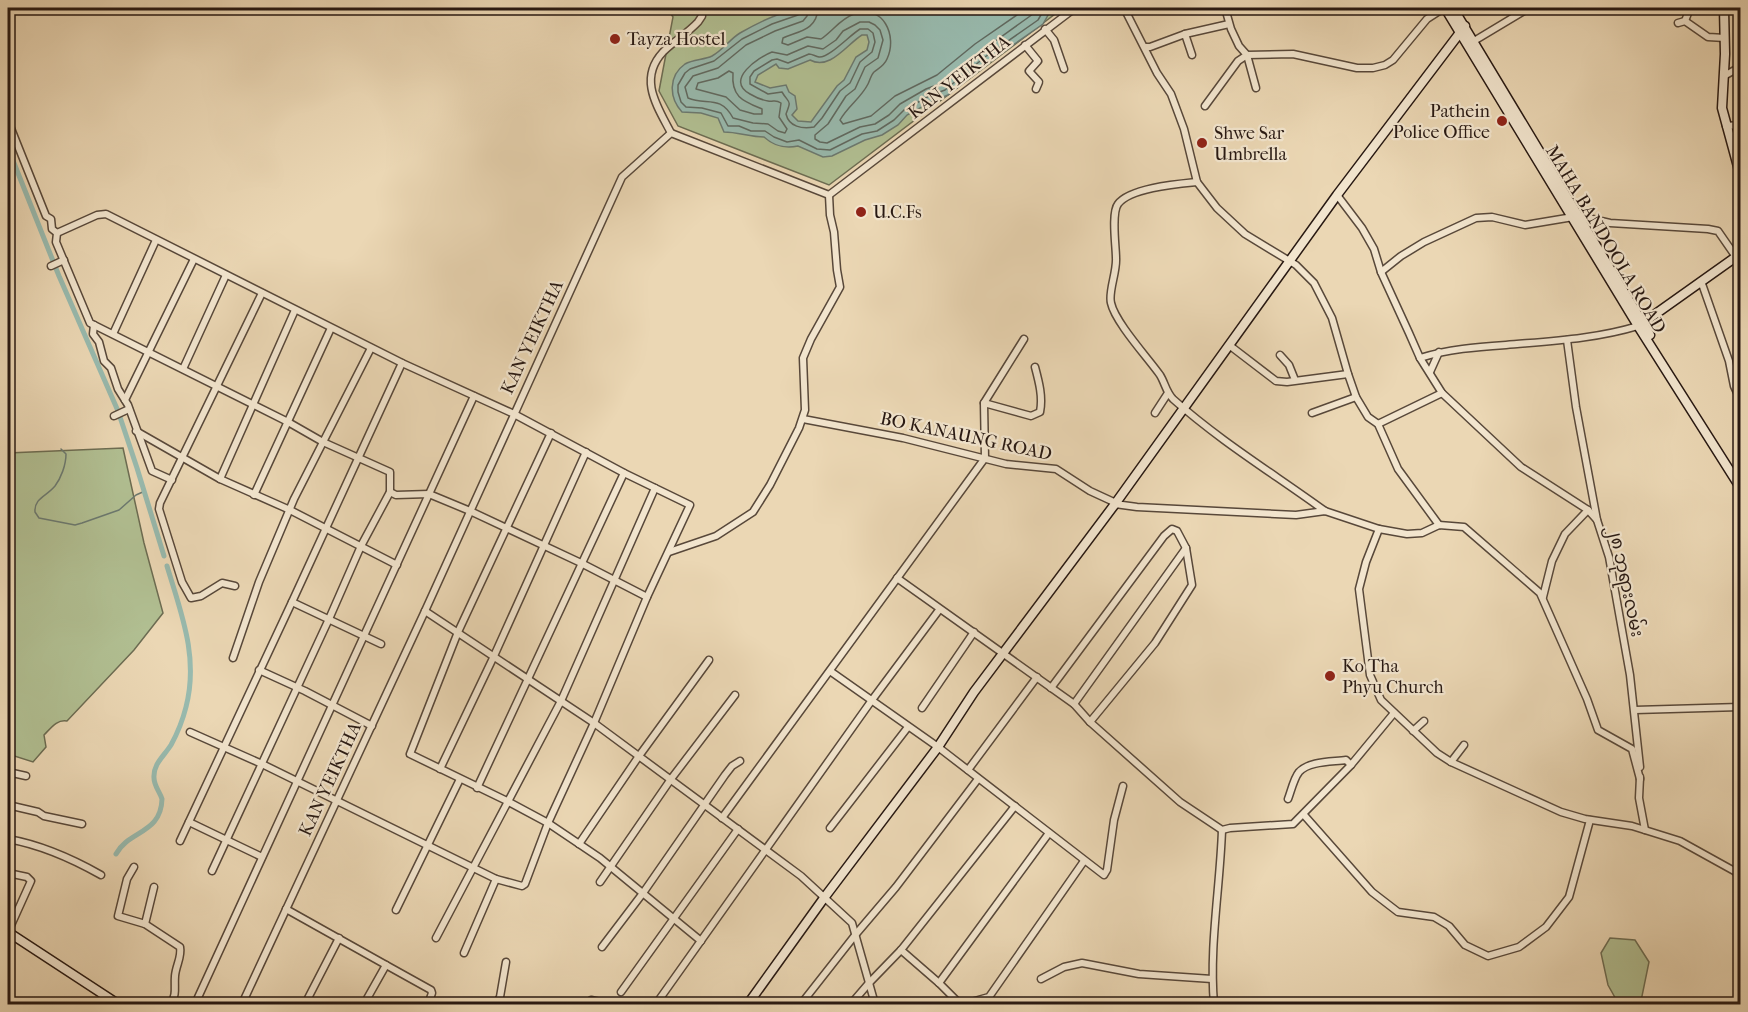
<svg xmlns="http://www.w3.org/2000/svg" width="1748" height="1012" font-family="'IM FELL French Canon','Noto Sans Myanmar',serif">
<style>
.green{fill:#b1bf92;stroke:#6c6c52;stroke-width:1.5}
.water{fill:#98baae;stroke:#6b7970;stroke-width:1.5;fill-rule:evenodd}
.lines{fill:none;stroke-linecap:round;stroke-linejoin:round}
.shore{stroke:#606960;stroke-width:1.5}
.stream{stroke:#6b7970;stroke-width:1.5}
.canal{stroke:#98baae;stroke-width:5}
.street-casing{stroke:#58483a;stroke-width:9}
.secondary-casing{stroke:#271812;stroke-width:11}
.street{stroke:#f2e5ce;stroke-width:6}
.secondary{stroke:#f2e5ce;stroke-width:8}
.poi-dot{fill:#8f2418;stroke:#f2e5ce;stroke-width:2}
.labels{text-anchor:middle;stroke-width:4.5;stroke-linejoin:round;paint-order:stroke}
.poi-label{font-size:18px;fill:#271812;stroke:#f2e5ce;text-anchor:start}
.street-label{font-size:18px;fill:#271812;stroke:#f2e5ce}
</style>
<rect width="100%" height="100%" fill="#ebd7b4"/>
<filter id="stains"><feTurbulence type="fractalNoise" baseFrequency=".00333" numOctaves="4"/><feColorMatrix values="0 0 0 0 .2 0 0 0 0 .09 0 0 0 0 .02 0 0 0 .5 -.17"/></filter>
<radialGradient id="worn" r=".72"><stop offset=".6" stop-color="#630" stop-opacity="0"/><stop offset="1" stop-color="#630" stop-opacity=".3"/></radialGradient>
<g class="green">
<polygon points="667,8 1063,8 829,185 678,126 659,91 673,17"/>
<path d="M123,448L144,543L163,613L134,650L67,721C57,719 51,728 44,735L46,747L33,762L8,754V453Z"/>
<polygon points="1610,938 1635,940 1649,962 1641,1001 1617,1001 1608,985 1601,953"/>
</g>
<path class="water" d="M809,8H1052L1043,24L989,62L948,95L931,102L907,115L898,125L882,135L865,140L832,156L823,157L798,146C784,149 774,146 764,137C750,137 738,132 724,132L718,118L701,113L682,112C669,98 668,76 685,64C693,59 704,60 712,56C723,50 730,39 740,33C754,25 771,16 787,12C794,10 802,10 809,8ZM862,35H867L869,42L867,50L856,57L844,80L837,86L811,122L798,121L792,115L797,109L795,96L789,92L786,85L770,88L755,82L758,75L776,64L779,68L788,69L810,60C830,71 847,44 862,35Z"/>
<g class="lines">
<g class="shore">
<polyline points="801,8 798,15 772,24 742,39 714,61 690,69 685,73 678,85 678,92 681,102 686,107 702,108 721,113 728,126 739,126 751,131 765,131 774,137 787,142 799,140 817,149 830,150 862,134 877,131 894,120 904,110 929,96 945,90 985,57 1038,20 1045,8"/>
<path d="M809,8L807,16L803,21L775,31L746,45L718,68L693,76L685,87L688,98C706,106 720,94 733,118L753,123L768,124L778,131L785,133L787,129L779,117L781,103C775,99 774,102 768,101C762,100 755,97 750,94C724,80 759,57 772,52L787,55L808,46L823,49L836,40L843,31L860,22H869L875,25L880,30L883,40L878,58L865,67L855,89L846,96L828,124L815,135V139L820,142L827,143L860,127L875,124L889,115L900,104L926,89L942,83L980,52L1033,14L1037,8"/>
<path d="M818,8C817,30 799,31 783,38L782,43L788,45L807,37L821,39C833,31 840,19 854,14C883,3 898,36 887,59C884,66 879,68 874,72C871,75 870,80 868,84C861,98 848,106 840,120L843,124L871,116L895,96L937,75L975,44L1027,8"/>
<path d="M860,29H868L873,33L875,42L872,52L860,62L850,83L840,91L822,118L814,127C802,129 789,127 786,114C792,99 789,104 782,92L768,94L750,84V77L754,71L772,60L777,59L788,63L809,54C812,54 815,56 819,57C829,58 850,35 860,29Z"/>
<path d="M729,71L733,73C731,97 743,101 762,109V114H754L740,110L726,97L696,89L698,83L718,78Z"/>
</g>
<path class="stream" d="M61,449L66,454C66,465 61,478 55,486C47,496 34,498 35,512L39,518L75,525L82,523L119,510L136,495L145,491"/>
<g class="canal">
<polyline points="8,148 59,276 118,411 137,468 164,556"/>
<path d="M116,854C129,830 161,834 162,799C160,792 154,786 154,778C153,764 164,756 171,745C177,734 183,719 186,707C199,657 181,613 167,566"/>
</g>
<g class="street-casing">
<g id="street">
<polyline points="1124,8 1157,73 1171,94 1184,129 1197,182 1217,208 1245,234 1296,265 1314,283 1332,318 1348,374 1356,397 1368,417 1378,424 1398,469 1439,525"/>
<polyline points="1225,8 1231,29 1239,46 1247,55 1256,88"/>
<polyline points="1685,21 1690,8"/>
<polyline points="1678,23 1685,21 1708,37 1725,38"/>
<polyline points="1045,29 1054,40 1064,69"/>
<polyline points="1185,34 1229,24"/>
<polyline points="1474,41 1529,8"/>
<polyline points="1025,45 1038,61 1029,71 1039,82 1036,89"/>
<polyline points="1145,47 1150,47 1185,34 1192,55"/>
<polyline points="1724,76 1740,67"/>
<polyline points="1205,106 1238,61 1247,55 1293,54 1357,68 1373,68 1385,65 1393,60 1427,19 1444,8"/>
<polyline points="8,121 46,216 51,219 52,229 57,233 56,242 90,323 288,422 323,442 390,472 390,492 361,546 329,619 212,871"/>
<polyline points="1726,126 1740,125"/>
<path d="M671,133C657,106 638,79 663,52C674,41 688,33 698,22L702,16L701,8"/>
<path d="M1197,182C1177,184 1130,188 1118,204C1111,213 1116,246 1116,258C1117,272 1108,292 1111,303C1115,322 1148,358 1160,375C1165,383 1166,392 1173,399C1220,441 1274,474 1325,511"/>
<polyline points="1337,195 1362,228 1374,249 1381,272 1409,333 1420,358 1442,393 1521,467 1588,510 1597,520"/>
<polyline points="57,233 97,215 106,214 402,363 514,414 624,473 690,505 647,597 594,723 548,823 525,884 522,886 496,879 262,764 190,732"/>
<polyline points="51,266 64,260"/>
<polyline points="1381,272 1401,256 1424,242 1476,218 1492,217 1525,225 1579,216 1610,223 1708,229 1718,231 1736,257"/>
<polyline points="1701,281 1729,361 1734,386 1740,399"/>
<polyline points="295,310 220,479 290,510 397,565"/>
<polyline points="94,325 93,334 99,342 104,361 111,368 118,389 128,405 152,471 172,480"/>
<polyline points="113,334 156,240"/>
<polyline points="1567,340 1576,407 1597,520 1609,557 1630,675 1640,767"/>
<polyline points="1229,345 1276,381 1287,382 1348,374"/>
<polyline points="1280,355 1289,365 1295,380"/>
<path d="M1420,358C1448,349 1477,347 1506,345C1551,341 1595,339 1638,326"/>
<polyline points="183,369 226,275"/>
<polyline points="1430,372 1439,352"/>
<polyline points="125,400 194,259"/>
<path d="M984,403L1031,416L1040,412C1043,397 1039,382 1035,367"/>
<polyline points="1155,413 1168,393"/>
<polyline points="1312,413 1356,397"/>
<polyline points="114,416 129,409"/>
<polyline points="803,419 903,438 1006,464 1056,469 1090,491 1116,503"/>
<polyline points="1378,424 1442,393"/>
<polyline points="136,431 220,479"/>
<polyline points="551,433 458,632 410,754 507,801 548,823 600,858 701,941"/>
<polyline points="390,492 396,495 429,494 470,511 581,563 647,597"/>
<polyline points="254,495 331,328"/>
<polyline points="1115,504 1137,507 1296,515 1325,511 1379,529 1407,534 1422,533 1439,525 1464,527 1540,593 1587,699 1598,730 1632,749 1640,779"/>
<polyline points="1379,529 1366,562 1359,589 1370,675 1381,700 1437,753 1451,762 1561,812 1585,819 1632,826 1680,841 1736,872 1740,882"/>
<polyline points="669,552 716,536 753,512 770,485 799,428 805,410 803,358 811,339 840,287 837,270 834,232 830,215 829,195"/>
<polyline points="897,578 1074,704 1090,722 1180,802 1222,830 1230,828 1293,824 1351,765 1394,713"/>
<polyline points="235,586 222,583 201,596 191,598 182,582 159,509 160,503 262,293"/>
<polyline points="1543,597 1552,561 1565,534 1588,510"/>
<polyline points="292,602 381,644"/>
<polyline points="425,611 594,723 801,876 852,923 875,1004"/>
<polyline points="233,658 259,582 294,499 371,348"/>
<polyline points="259,670 305,691 372,726"/>
<polyline points="830,671 938,747 1104,875 1107,870 1114,820 1123,786"/>
<polyline points="1051,688 1164,536 1172,529 1177,531 1186,548 1192,585 1155,643 1090,722"/>
<polyline points="1074,704 1186,548"/>
<polyline points="922,708 974,632"/>
<polyline points="1635,710 1740,707"/>
<polyline points="1413,731 1424,721"/>
<polyline points="1451,762 1464,745"/>
<polyline points="440,769 494,656 586,452"/>
<polyline points="968,770 1037,677"/>
<polyline points="8,772 26,776"/>
<polyline points="1640,777 1639,798 1645,830"/>
<polyline points="477,788 624,473"/>
<path d="M1288,799C1291,791 1294,778 1299,772C1309,761 1332,762 1346,760L1351,765"/>
<polyline points="8,805 38,812 44,816 82,824"/>
<polyline points="1304,815 1372,892 1398,912 1434,917 1449,926 1465,945 1488,956 1519,947 1546,927 1569,897 1590,820"/>
<polyline points="722,818 985,458 984,403 1024,339"/>
<polyline points="189,822 262,857"/>
<polyline points="830,828 908,727"/>
<path d="M8,839C42,845 71,858 101,875"/>
<polyline points="180,841 292,602 402,363"/>
<polyline points="579,844 639,756 709,660"/>
<path d="M134,867L127,879L118,916L145,924L180,947C182,957 176,965 175,976C174,988 177,993 171,1004"/>
<polyline points="8,873 27,877 31,881 8,932"/>
<polyline points="600,882 671,779 735,695"/>
<polyline points="286,909 386,965 364,1004"/>
<polyline points="396,910 460,779"/>
<polyline points="145,924 154,887"/>
<polyline points="436,938 561,701 655,488"/>
<polyline points="602,947 643,893 725,775 732,766 740,761"/>
<polyline points="901,950 939,983 960,1004"/>
<polyline points="464,953 496,879"/>
<polyline points="386,965 431,990 432,993 428,1004"/>
<polyline points="1041,979 1064,967 1082,963 1139,974 1212,979"/>
<polyline points="939,983 1049,833"/>
<polyline points="621,992 738,829"/>
<polyline points="591,1000 609,1004"/>
<polyline points="195,1004 474,396"/>
<polyline points="242,1004 425,611 622,177 671,133 829,195 1075,8"/>
<polyline points="305,1004 339,938"/>
<polyline points="496,1004 500,997 506,962"/>
<polyline points="656,1004 872,700 939,610"/>
<polyline points="801,1004 856,934 896,887 978,779"/>
<polyline points="851,1004 869,983 901,950 1015,806"/>
<polyline points="964,1004 989,997 1084,861"/>
<path d="M1214,1004C1209,947 1220,888 1222,830"/>
</g>
</g>
<g class="secondary-casing">
<g id="secondary">
<polyline points="1445,8 1638,326 1740,487"/>
<polyline points="1453,8 1650,335"/>
<polyline points="1724,8 1725,54 1722,108 1740,174"/>
<polyline points="1640,325 1740,254"/>
<polyline points="8,932 118,1004"/>
<polyline points="748,1004 824,898 938,747 974,692 1115,504 1337,195 1465,26"/>
</g>
</g>
<use href="#street" class="street"/>
<use href="#secondary" class="secondary"/>
</g>
<g class="poi-dot">
<circle cx="615" cy="39" r="6"/>
<circle cx="1502" cy="121" r="6"/>
<circle cx="1202" cy="143" r="6"/>
<circle cx="861" cy="212" r="6"/>
<circle cx="1330" cy="676" r="6"/>
</g>
<g class="labels">
<g class="poi-label">
<text x="627" y="45">Tayza Hostel</text>
<text x="1490" y="117" text-anchor="end">Pathein<tspan x="1490" dy="21">Police Office</tspan></text>
<text x="1214" y="139">Shwe Sar<tspan x="1214" dy="21">Umbrella</tspan></text>
<text x="873" y="218">U.C.Fs</text>
<text x="1342" y="672">Ko Tha<tspan x="1342" dy="21">Phyu Church</tspan></text>
</g>
<g class="street-label">
<text transform="translate(959 77) rotate(-38)" y="6">KAN YEIKTHA</text>
<text transform="translate(1606 239) rotate(59)" y="6">MAHA BANDOOLA ROAD</text>
<text transform="translate(532 337) rotate(-65)" y="6">KAN YEIKTHA</text>
<text transform="translate(966 436) rotate(12)" y="6">BO KANAUNG ROAD</text>
<text transform="translate(1626 581) rotate(78)" y="6">၂၈ ဘုရားလမ်း</text>
<text transform="translate(330 779) rotate(-65)" y="6">KAN YEIKTHA</text>
</g>
</g>
<rect width="1748" height="1012" fill="none" stroke="#ebd7b4" stroke-width="30"/>
<rect x="9" y="9" width="1730" height="994" fill="none" stroke="#271812" stroke-width="3"/>
<rect x="15" y="15" width="1718" height="982" fill="none" stroke="#271812" stroke-width="1.5"/>
<rect width="100%" height="100%" filter="url(#stains)"/>
<rect width="100%" height="100%" fill="url(#worn)"/>
</svg>
